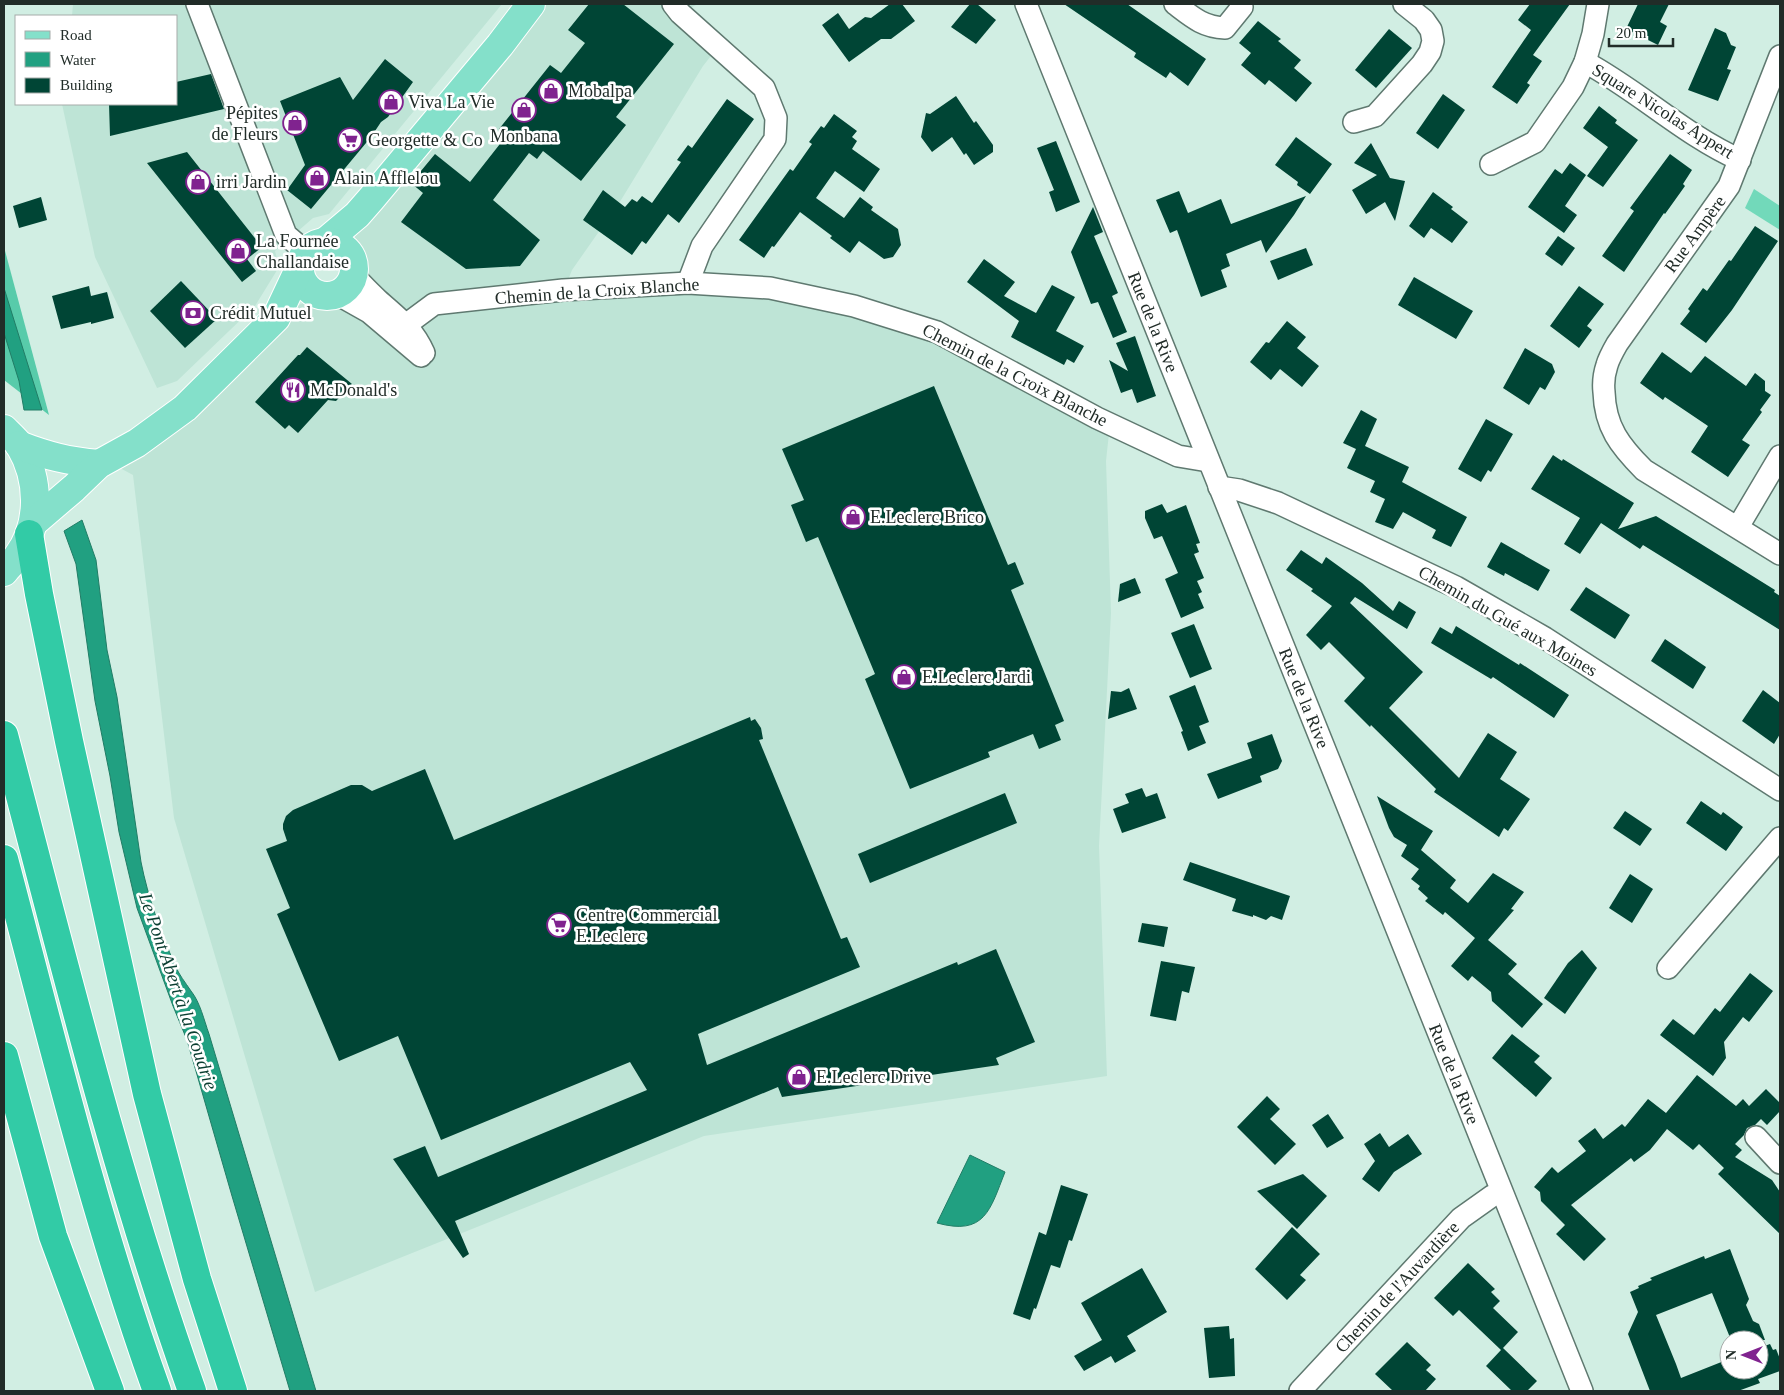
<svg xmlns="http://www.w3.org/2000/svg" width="1784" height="1395" font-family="Georgia,serif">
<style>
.built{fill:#bee4d6}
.green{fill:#72d9ba}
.forest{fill:#58cbaa}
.water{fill:#21a081;stroke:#217d66}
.building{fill:#004535}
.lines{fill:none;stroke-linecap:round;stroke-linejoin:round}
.minor-casing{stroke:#5f7970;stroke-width:24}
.major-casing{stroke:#fff;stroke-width:30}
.highway-casing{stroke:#fff;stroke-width:30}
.minor{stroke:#fff;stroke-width:21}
.major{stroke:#84e0ca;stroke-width:28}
.highway{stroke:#32cba6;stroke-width:28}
.labels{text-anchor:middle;stroke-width:5;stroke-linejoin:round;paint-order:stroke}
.poi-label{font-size:18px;fill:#212c28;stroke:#fff;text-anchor:start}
.street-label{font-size:18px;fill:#212c28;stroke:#fff}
.water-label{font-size:19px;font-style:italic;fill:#0a3e31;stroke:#fff}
</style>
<rect width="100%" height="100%" fill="#d1eee3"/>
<g class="built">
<polygon points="73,4 502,4 329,214 313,218 275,251 279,267 255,306 177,381 157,388 95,257 62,104 176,104 176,16 72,16"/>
<polygon points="532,4 698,4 680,13 718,47 703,66 621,200 572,270 564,290 688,283 937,332 1110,424 1106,461 1111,613 1099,846 1107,1076 704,1136 315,1292 174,818 133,475 120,468 99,464 278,315 320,295 329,296 343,291 351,281 354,268 353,262 357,215"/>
</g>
<polygon class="green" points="1754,189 1780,206 1780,230 1745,208"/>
<polygon class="forest" points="4,247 49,415 4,380"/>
<g class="water">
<polygon points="4,288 42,410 24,410 19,381 4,333"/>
<path d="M82,520L96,560L107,650L117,697L141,862C148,897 160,931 175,965C179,975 185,982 191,991C200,1002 204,1020 209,1034L316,1391H290L232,1196L187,1040L173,1006L137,908L119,832L110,776L95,701L76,564L64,531Z"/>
<path d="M970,1155L1005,1172C990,1210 985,1236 937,1223Z"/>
</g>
<g class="building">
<polygon points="589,4 623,4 674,44 616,117 626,125 581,181 543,151 537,159 529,153 493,200 540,240 520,266 466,269 401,222 423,193 411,183 435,154 470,182 507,135 499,129 550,65 561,73 585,43 568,30"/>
<polygon points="890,4 902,4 915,21 891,39 881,39 849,62 822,25 838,13 849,29 865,17 871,18"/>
<polygon points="970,4 977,4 996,20 976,44 951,27"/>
<polygon points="1064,4 1127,4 1206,59 1188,86 1170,72 1166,78 1134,57 1136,53"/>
<polygon points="1530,4 1570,4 1533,55 1542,61 1527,83 1530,85 1517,104 1492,87 1531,30 1518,20"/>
<polygon points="1638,4 1669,4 1660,22 1667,26 1658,45 1626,29"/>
<polygon points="1258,21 1281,39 1278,41 1301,60 1294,68 1312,83 1296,102 1269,80 1265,85 1241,65 1251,53 1239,43"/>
<polygon points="1715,28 1726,33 1731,45 1736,47 1727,69 1731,70 1718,101 1688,90"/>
<polygon points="1389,29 1412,48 1376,88 1355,70"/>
<polygon points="385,59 413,82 388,117 381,122 371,137 311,209 287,190 305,165 280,101 340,77 353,100"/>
<polygon points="211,74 224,109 110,136 109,104 176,104 176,82"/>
<polygon points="1443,94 1465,110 1438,149 1416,133"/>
<polygon points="956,96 974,123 976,121 993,145 993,152 974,165 966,153 964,155 952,137 932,152 921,137 926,113 930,114"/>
<polygon points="727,99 754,119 679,223 668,214 646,244 642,241 632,255 583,220 603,190 625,207 632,199 637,202 642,196 652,203 681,162 677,160 688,145 692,148"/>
<polygon points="1599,106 1617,120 1615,123 1638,140 1603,187 1587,176 1608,147 1583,128"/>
<polygon points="834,114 857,131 852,137 857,141 852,149 880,169 864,192 835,171 816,198 844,218 860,197 873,207 871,210 898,229 901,245 893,257 884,259 859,241 850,253 830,238 832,236 800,212 774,247 772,246 764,258 739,240 790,169 793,171 812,144 809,142 821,126 824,128"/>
<polygon points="1296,137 1332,164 1310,194 1297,185 1298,182 1275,165"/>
<polygon points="1056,141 1080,202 1056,212 1049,192 1054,190 1037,148"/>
<polygon points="1371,143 1390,178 1405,181 1395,221 1385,202 1366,214 1352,190 1377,175 1354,163"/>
<polygon points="187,152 262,247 247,259 256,271 242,282 147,163"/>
<polygon points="1670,154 1692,170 1683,184 1685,186 1665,214 1664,213 1624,272 1602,256 1634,211 1630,208"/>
<polygon points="1570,163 1586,175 1565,206 1577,215 1564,233 1528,207 1555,169 1562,174"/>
<polygon points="1179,191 1188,213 1221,199 1231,224 1306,196 1294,215 1266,253 1261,240 1226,254 1230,266 1221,270 1227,287 1201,297 1177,230 1170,233 1156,200"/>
<polygon points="1433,192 1453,207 1451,209 1468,222 1452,243 1431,228 1424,238 1409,226"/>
<polygon points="41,197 47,220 19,228 13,206"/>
<polygon points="1093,207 1103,232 1094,236 1118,293 1112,296 1127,332 1113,338 1098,302 1091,304 1071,252"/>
<polygon points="1755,226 1778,241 1732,310 1706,343 1680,324 1690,311 1688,309 1703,288 1707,291 1729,260 1731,261"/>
<polygon points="1558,236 1575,248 1562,266 1545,254"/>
<polygon points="1306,248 1313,265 1278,280 1270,261"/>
<polygon points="984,259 1015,282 1004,296 1036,313 1052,285 1075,297 1056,331 1084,346 1074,363 1067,359 1064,365 1011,337 1019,321 967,282"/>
<polygon points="1414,277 1473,311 1456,339 1398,305"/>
<polygon points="181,281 217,319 185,348 150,311"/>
<polygon points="89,286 91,296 107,292 114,318 91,324 91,322 61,329 52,296"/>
<polygon points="1579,286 1604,304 1587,326 1592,330 1579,348 1550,326"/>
<polygon points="1287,321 1306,337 1297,348 1319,366 1302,387 1280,369 1271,380 1250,362 1266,342 1269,343"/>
<polygon points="1135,336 1156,396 1137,403 1132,389 1121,393 1109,360 1128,371 1116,343"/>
<polygon points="307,347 352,384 336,401 328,400 298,433 289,425 285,429 255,402 298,355 300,355"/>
<polygon points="1525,348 1552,364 1555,372 1545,390 1540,387 1529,405 1503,388"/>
<polygon points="1662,352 1691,373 1705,356 1746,386 1755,373 1765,381 1765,391 1771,395 1760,410 1762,412 1742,440 1750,445 1728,477 1691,452 1708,426 1665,397 1663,400 1640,383"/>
<polygon points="934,386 1008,565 1015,562 1024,584 1011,590 1064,721 1055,725 1061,740 1039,749 1033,734 988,752 990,757 910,789 865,679 875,674 818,537 806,542 791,505 804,500 782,449"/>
<polygon points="1361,410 1377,419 1365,446 1409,467 1402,482 1467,517 1451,547 1432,538 1436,530 1403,512 1393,529 1375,522 1385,499 1370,492 1375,481 1347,468 1356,449 1343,443"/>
<polygon points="1486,419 1513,434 1491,472 1488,470 1481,482 1458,469"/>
<polygon points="1553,455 1562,461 1563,459 1634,503 1618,529 1656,516 1775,590 1774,592 1780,596 1780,630 1643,545 1640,549 1601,523 1580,554 1564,544 1580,518 1531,489"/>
<polygon points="1162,504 1167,513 1186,505 1200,543 1196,544 1199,552 1194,554 1204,578 1197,581 1202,592 1198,594 1204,608 1181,618 1165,579 1178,573 1162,536 1154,539 1145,518 1145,511"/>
<polygon points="1501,542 1550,570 1538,591 1505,573 1504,576 1487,567"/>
<polygon points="1301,550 1322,564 1326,557 1362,583 1393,611 1399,601 1416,612 1407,629 1389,618 1391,615 1389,618 1355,597 1350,603 1423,672 1389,708 1459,778 1488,733 1517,752 1500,779 1530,799 1508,831 1504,828 1499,837 1434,792 1436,789 1371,725 1370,727 1344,701 1365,678 1329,642 1321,650 1306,635 1332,606 1311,591 1313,589 1286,570"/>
<polygon points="1135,578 1141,593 1118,602 1120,584"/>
<polygon points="1586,587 1630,615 1615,639 1570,610"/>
<polygon points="1194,624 1212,669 1190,678 1171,633"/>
<polygon points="1456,626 1519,665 1520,663 1569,695 1554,718 1493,677 1491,679 1431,643 1440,627 1452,634"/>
<polygon points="1665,639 1706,667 1693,689 1651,661"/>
<polygon points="1195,685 1209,722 1199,726 1206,743 1188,751 1181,732 1183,731 1169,696"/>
<polygon points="1129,688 1137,709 1108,719 1111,691 1121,692"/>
<polygon points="1763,690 1780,703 1780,734 1774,744 1742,721"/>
<polygon points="750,717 751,721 755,719 761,728 763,739 759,740 841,939 847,937 860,967 698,1034 707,1065 957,962 958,965 996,949 1035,1042 996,1058 999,1065 782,1097 778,1087 455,1221 469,1254 463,1258 393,1159 425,1146 438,1177 647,1090 630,1062 441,1140 398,1036 339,1061 277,914 290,908 266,849 287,841 283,829 283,824 286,816 293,810 351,785 362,785 372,791 425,769 454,840"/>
<polygon points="1272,734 1282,761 1278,769 1260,776 1262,782 1218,799 1207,774 1252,758 1247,743"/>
<polygon points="1142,788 1146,797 1157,793 1166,818 1122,833 1113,809 1129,803 1125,794"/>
<polygon points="1005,793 1017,823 870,883 858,854"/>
<polygon points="1377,796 1433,831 1421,850 1456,880 1450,888 1468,903 1493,873 1524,892 1511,909 1514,910 1488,940 1517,964 1508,974 1543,1004 1522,1028 1492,1001 1491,992 1472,976 1468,981 1451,966 1475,938 1445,912 1443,915 1425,901 1428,898 1418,889 1420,886 1411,879 1419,869 1401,856 1407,845 1394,837 1389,828"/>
<polygon points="1701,801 1721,815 1723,812 1743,827 1726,851 1686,823"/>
<polygon points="1625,811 1652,829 1640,846 1613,828"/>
<polygon points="1190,862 1290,896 1282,920 1271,916 1266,920 1253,915 1253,917 1232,911 1236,899 1183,880"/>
<polygon points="1630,874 1653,889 1632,923 1609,908"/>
<polygon points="1142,923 1168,927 1164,947 1138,942"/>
<polygon points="1582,950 1597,968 1565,1014 1544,998 1568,963"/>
<polygon points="1161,961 1195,967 1189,993 1182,991 1176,1021 1150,1016"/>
<polygon points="1750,973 1773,991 1749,1022 1743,1017 1724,1042 1726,1058 1713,1076 1660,1035 1673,1019 1694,1035 1715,1008 1720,1012"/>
<polygon points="1512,1034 1540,1056 1534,1062 1552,1078 1536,1097 1492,1058"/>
<polygon points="1697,1075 1736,1106 1743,1099 1749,1106 1766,1089 1780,1103 1780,1111 1767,1125 1761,1119 1755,1125 1747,1128 1744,1135 1735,1144 1742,1150 1735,1157 1772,1180 1780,1192 1780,1234 1718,1174 1724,1168 1699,1144 1693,1150 1667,1129 1650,1150 1634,1162 1631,1158 1571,1205 1606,1239 1584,1261 1556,1234 1565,1225 1541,1201 1540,1192 1534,1187 1552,1167 1558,1173 1586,1151 1578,1141 1595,1128 1603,1139 1622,1124 1625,1127 1648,1099 1666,1113"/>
<polygon points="1267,1096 1280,1109 1270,1119 1296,1144 1275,1165 1237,1127"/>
<polygon points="1328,1114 1344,1138 1327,1148 1312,1125"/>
<polygon points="1380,1133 1389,1147 1408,1134 1422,1154 1394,1172 1379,1192 1362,1179 1375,1161 1364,1144"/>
<polygon points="1303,1174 1327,1196 1297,1229 1257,1191"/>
<polygon points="1061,1185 1088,1194 1072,1241 1069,1240 1060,1268 1051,1265 1036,1309 1034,1308 1030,1320 1013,1314 1039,1232 1046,1235"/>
<polygon points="1292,1227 1320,1254 1300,1275 1306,1280 1287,1300 1255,1269"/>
<polygon points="1730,1249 1749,1299 1746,1305 1753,1321 1759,1324 1765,1340 1731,1340 1712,1293 1656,1315 1676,1364 1681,1378 1729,1359 1729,1370 1759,1370 1759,1348 1770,1344 1773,1350 1776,1349 1780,1359 1780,1371 1758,1379 1760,1383 1738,1391 1650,1391 1628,1334 1638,1312 1630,1292 1639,1288 1638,1286 1652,1280 1650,1278 1704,1256 1705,1259"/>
<polygon points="1468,1263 1495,1289 1491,1292 1500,1301 1493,1308 1518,1332 1503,1348 1537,1381 1527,1391 1512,1391 1486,1366 1501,1350 1459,1310 1453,1316 1434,1298"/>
<polygon points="1142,1268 1167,1312 1127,1336 1136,1351 1115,1363 1111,1356 1084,1371 1074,1356 1102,1340 1081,1303"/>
<polygon points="1229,1326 1230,1339 1234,1338 1235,1376 1209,1378 1204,1328"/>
<polygon points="1407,1342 1431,1365 1426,1370 1436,1379 1425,1391 1393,1391 1375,1374"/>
</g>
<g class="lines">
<g class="minor-casing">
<g id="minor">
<polyline points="197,4 286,235 306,252"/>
<polyline points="673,4 680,13 764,88 776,118 775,139 702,246 688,283"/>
<polyline points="1026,4 1582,1391"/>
<path d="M1175,4C1192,17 1203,27 1225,28L1242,7L1241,4"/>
<path d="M1780,56L1729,186L1617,344C1613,351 1609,358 1607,365C1604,374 1603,383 1604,392C1605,427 1620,446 1644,470L1780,554"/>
<path d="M1585,62C1639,91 1684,135 1740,160"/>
<polyline points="1354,122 1375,116 1422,64 1430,52 1433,41 1431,30 1424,20 1404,4"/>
<polyline points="1491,164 1535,142 1573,87 1585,62 1593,34 1598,4"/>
<path d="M353,275C361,283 369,292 378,300C398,318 413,328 424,353"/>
<polyline points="337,294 369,312 421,356"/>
<polyline points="407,324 434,304 563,290 688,283 770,288 854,306 937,332 1097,418 1178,456 1208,461"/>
<polyline points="1219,487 1239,490 1278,503 1456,587 1545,638 1780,790"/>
<polyline points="1738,527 1780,456"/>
<polyline points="1668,968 1780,838"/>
<polyline points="1756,1137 1780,1163"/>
<polyline points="1300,1391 1461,1218 1492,1196 1501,1192"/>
</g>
</g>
<g class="major-casing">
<g id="major">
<polyline points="325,242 357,215 371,199 500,45 531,4"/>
<circle cx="327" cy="269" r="27"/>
<path d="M4,429C9,434 16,440 20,446C40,480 41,525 17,557C13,562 8,567 4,572"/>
<path d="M19,445C47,456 68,461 99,464"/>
<polyline points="33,523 74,488 99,464 137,443 185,408 276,318 300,267"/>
</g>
</g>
<g class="highway-casing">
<g id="highway">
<polyline points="29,534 39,594 69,741 147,1094 197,1279 233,1391"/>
<path d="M4,735C62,955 116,1177 192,1391"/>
<path d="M4,859C51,1036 95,1219 157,1391"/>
<polyline points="4,1056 53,1236 110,1391"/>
</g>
</g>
<use href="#minor" class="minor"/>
<use href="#major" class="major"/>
<use href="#highway" class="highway"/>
</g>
<defs>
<g id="shop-ring" transform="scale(1.25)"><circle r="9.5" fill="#fff" stroke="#80238f" stroke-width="1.5"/><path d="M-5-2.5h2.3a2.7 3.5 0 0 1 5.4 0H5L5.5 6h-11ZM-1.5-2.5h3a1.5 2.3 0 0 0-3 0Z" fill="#80238f"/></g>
<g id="supermarket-ring" transform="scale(1.25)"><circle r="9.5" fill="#fff" stroke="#80238f" stroke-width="1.5"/><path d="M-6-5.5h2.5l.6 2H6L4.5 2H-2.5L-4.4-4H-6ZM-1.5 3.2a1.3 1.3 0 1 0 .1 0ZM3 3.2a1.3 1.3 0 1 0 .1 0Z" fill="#80238f"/></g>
<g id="bank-ring" transform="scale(1.25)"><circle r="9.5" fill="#fff" stroke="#80238f" stroke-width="1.5"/><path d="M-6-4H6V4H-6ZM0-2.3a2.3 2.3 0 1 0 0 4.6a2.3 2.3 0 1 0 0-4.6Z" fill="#80238f"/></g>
<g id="restaurant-ring" transform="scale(1.25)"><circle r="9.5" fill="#fff" stroke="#80238f" stroke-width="1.5"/><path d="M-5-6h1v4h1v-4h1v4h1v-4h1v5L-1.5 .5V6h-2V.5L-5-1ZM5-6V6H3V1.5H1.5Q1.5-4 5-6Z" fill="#80238f"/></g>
</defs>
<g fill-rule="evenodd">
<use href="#shop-ring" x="551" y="91"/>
<use href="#shop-ring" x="391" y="102"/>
<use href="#shop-ring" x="524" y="110"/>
<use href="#shop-ring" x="295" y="123"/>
<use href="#supermarket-ring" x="350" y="140"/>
<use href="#shop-ring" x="317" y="178"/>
<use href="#shop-ring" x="198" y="182"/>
<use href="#shop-ring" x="238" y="251"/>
<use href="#bank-ring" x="193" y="313"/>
<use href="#restaurant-ring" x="293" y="390"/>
<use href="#shop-ring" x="853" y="517"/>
<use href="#shop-ring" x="904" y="677"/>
<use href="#supermarket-ring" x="559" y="925"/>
<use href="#shop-ring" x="799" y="1077"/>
</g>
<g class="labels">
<g class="poi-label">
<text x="568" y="97">Mobalpa</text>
<text x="408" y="108">Viva La Vie</text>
<text x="278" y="119" text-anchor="end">Pépites<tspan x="278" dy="21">de Fleurs</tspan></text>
<text x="524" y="142" text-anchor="middle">Monbana</text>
<text x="368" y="146">Georgette &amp; Co</text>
<text x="334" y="184">Alain Afflelou</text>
<text x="216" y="188">irri Jardin</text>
<text x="256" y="247">La Fournée<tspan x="256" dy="21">Challandaise</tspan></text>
<text x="210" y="319">Crédit Mutuel</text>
<text x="310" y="396">McDonald's</text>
<text x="870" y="523">E.Leclerc Brico</text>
<text x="922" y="683">E.Leclerc Jardi</text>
<text x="576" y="921">Centre Commercial<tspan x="576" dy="21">E.Leclerc</tspan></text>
<text x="816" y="1083">E.Leclerc Drive</text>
</g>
<g class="street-label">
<text transform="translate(1663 111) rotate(32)" y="6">Square Nicolas Appert</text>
<text transform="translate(1695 234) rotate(-54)" y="6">Rue Ampère</text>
<text transform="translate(597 291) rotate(-4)" y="6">Chemin de la Croix Blanche</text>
<text transform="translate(1153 322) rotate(68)" y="6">Rue de la Rive</text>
<text transform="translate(1015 375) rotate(27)" y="6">Chemin de la Croix Blanche</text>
<text transform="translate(1508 621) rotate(30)" y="6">Chemin du Gué aux Moines</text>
<text transform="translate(1304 698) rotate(68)" y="6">Rue de la Rive</text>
<text transform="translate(1454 1074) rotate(68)" y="6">Rue de la Rive</text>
<text transform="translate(1397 1287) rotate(-47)" y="6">Chemin de l'Auvardière</text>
</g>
<g class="water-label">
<text transform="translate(179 991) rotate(71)" y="7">Le Pont Abert à la Coudrie</text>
</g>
</g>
<rect width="1784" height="1395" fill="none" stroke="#212c28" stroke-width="10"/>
<rect x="15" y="15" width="162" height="90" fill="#ffffff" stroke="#a6aba9"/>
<rect x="25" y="31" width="25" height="8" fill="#84e0ca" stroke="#a6aba9"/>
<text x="60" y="40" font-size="15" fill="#212c28">Road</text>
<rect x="25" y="52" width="25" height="15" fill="#21a081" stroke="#a6aba9"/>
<text x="60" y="65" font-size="15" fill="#212c28">Water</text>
<rect x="25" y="78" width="25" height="15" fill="#004535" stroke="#a6aba9"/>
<text x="60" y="90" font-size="15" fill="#212c28">Building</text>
<g transform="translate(1744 1355) rotate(270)"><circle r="24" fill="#ffffff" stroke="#a6aba9"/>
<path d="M0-4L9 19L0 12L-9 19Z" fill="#80238f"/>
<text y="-8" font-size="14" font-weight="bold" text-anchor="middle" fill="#212c28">N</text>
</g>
<path d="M1609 38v8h64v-8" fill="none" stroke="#212c28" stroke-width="2.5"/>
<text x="1616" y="38" font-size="15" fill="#212c28" stroke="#ffffff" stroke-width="4" paint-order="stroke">20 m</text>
</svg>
